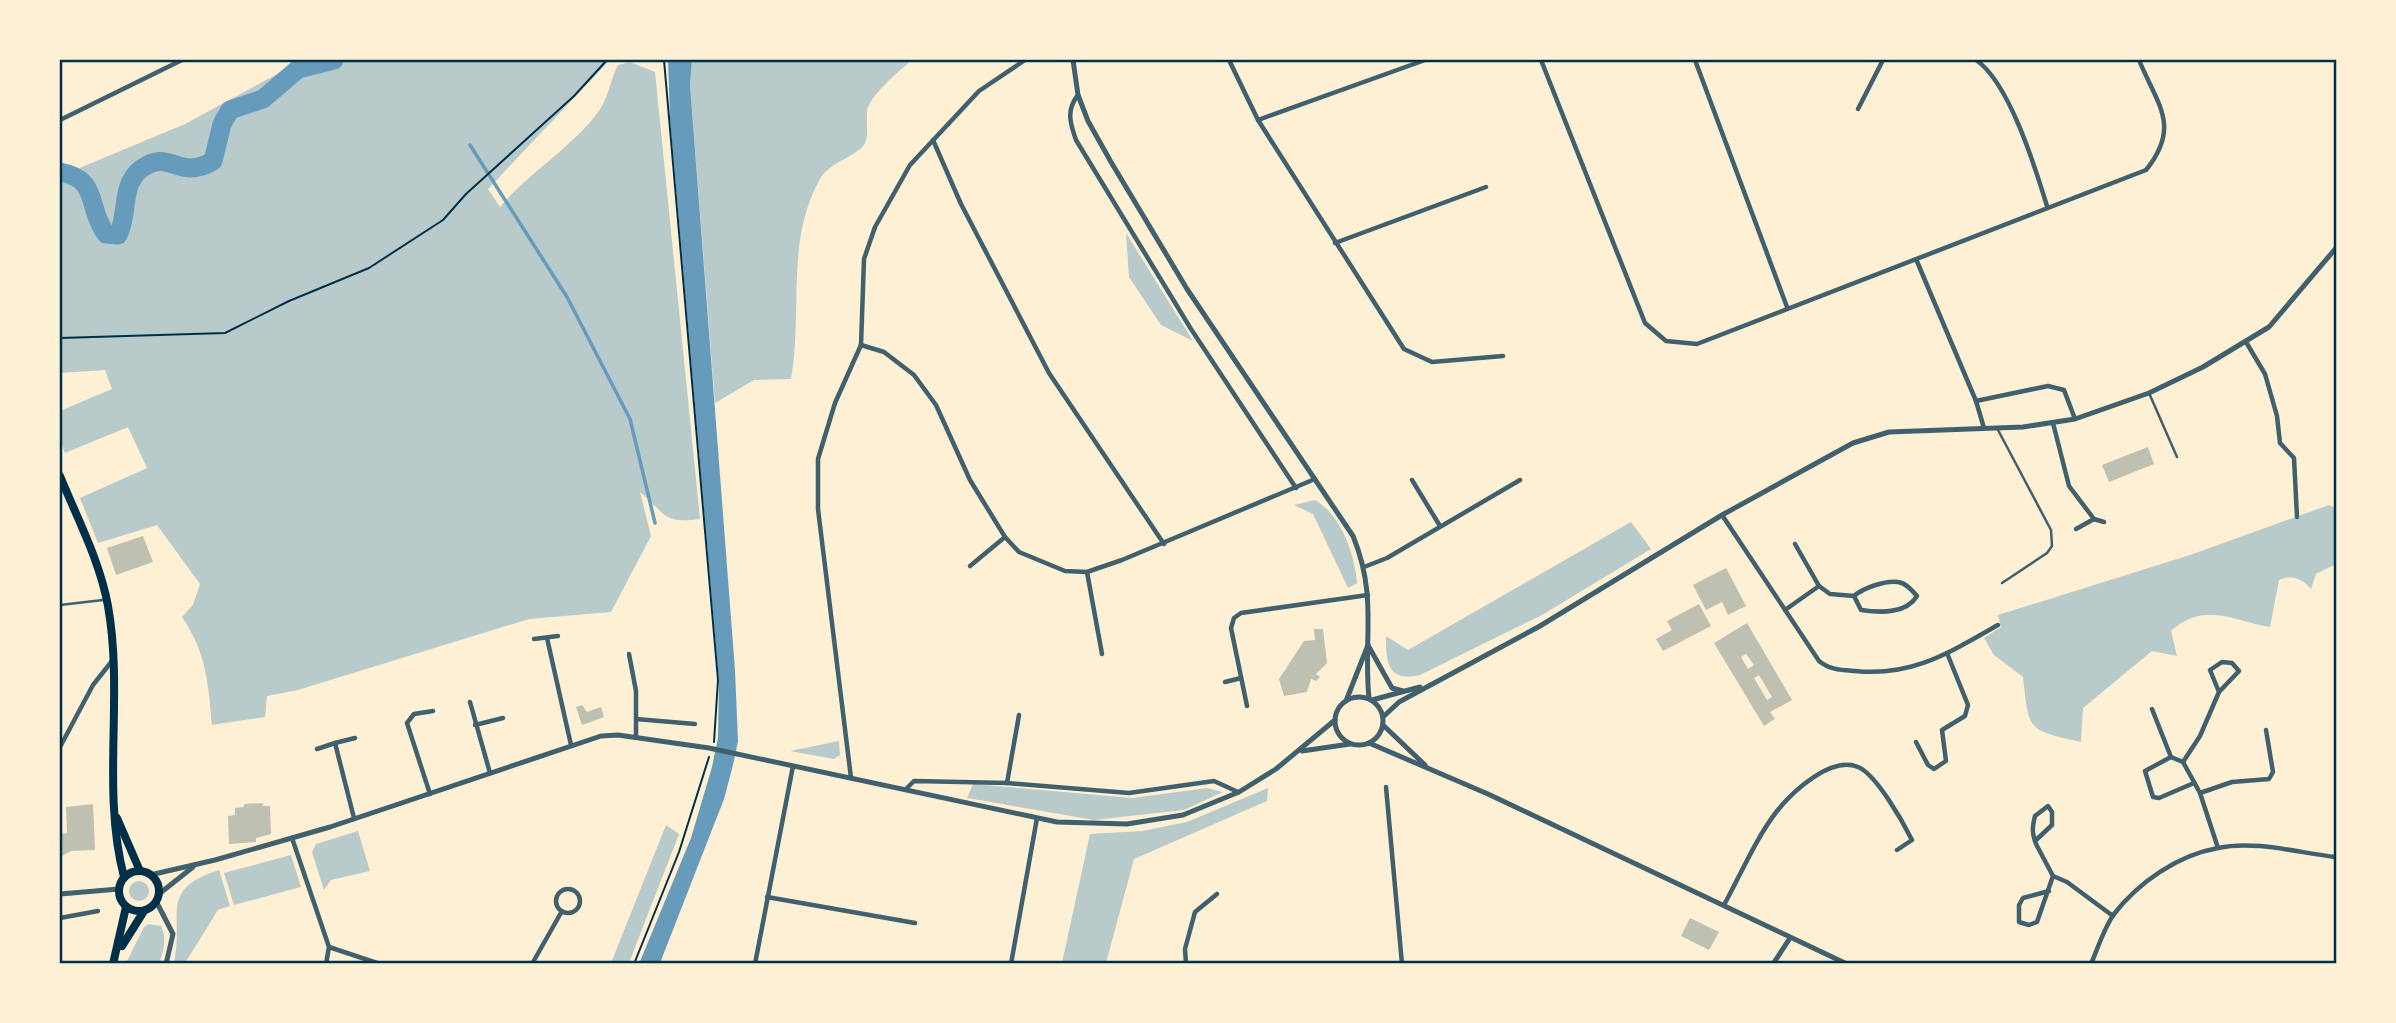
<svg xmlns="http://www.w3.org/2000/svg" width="2396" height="1023" font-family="'Asap Condensed',sans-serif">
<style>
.green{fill:#b9caca}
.water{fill:#669bbc}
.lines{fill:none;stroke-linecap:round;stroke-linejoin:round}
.stream{stroke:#669bbc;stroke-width:3.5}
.river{stroke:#669bbc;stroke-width:19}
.building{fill:#bec0b2;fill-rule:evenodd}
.path{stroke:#003049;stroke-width:2}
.service{stroke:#3f606c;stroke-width:2.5}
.minor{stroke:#3f606c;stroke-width:4.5}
.tertiary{stroke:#3f606c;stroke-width:5}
.trunk{stroke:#003049;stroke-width:8}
.neatline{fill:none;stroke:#003049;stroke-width:2.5}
</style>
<rect width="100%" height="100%" fill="#fdf0d5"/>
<g class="green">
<path d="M303,60H610L488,189L500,207C527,174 583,139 602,106C609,94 611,78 618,65L630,62L655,72L700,519C663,524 666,514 640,492L651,536L611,612L529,619L298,690L267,696L265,717L212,725C208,683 207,654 182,617L193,605L200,584L157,525L98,543L80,498L147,468L128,427L65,453L60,440V411L112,389L105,370L60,373V173L77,169L185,124Z"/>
<path d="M692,60H912C900,70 869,96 867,111C866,121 869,135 865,143C860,155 829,162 820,179C785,241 803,312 791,379L754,380L715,403L690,85Z"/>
<polygon points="1126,233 1193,341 1161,325 1129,277"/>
<path d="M1315,500C1341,515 1355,554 1357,583L1348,588L1313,514L1294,505Z"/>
<path d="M2329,505L2336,508V564L2316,574L2311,589C2303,579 2292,574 2279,580L2270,627C2235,622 2205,600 2171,631L2177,656L2152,651L2083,708L2081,742C2027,730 2029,731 2023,677L1994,655L1984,638L2001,627L1998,615L2190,555Z"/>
<path d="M1631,522L1651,549L1542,615L1420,675C1388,682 1386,664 1386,636L1408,650Z"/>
<polygon points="839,741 840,755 834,759 790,751"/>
<polygon points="973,784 1132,798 1207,788 1223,792 1184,810 1094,820 967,798"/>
<polygon points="1268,788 1267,801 1134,859 1106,963 1062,963 1090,834 1142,831 1187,822"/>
<polygon points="666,825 679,834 629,963 611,963"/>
<polygon points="358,831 370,871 331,880 324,890 312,852 316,844"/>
<polygon points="291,855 301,887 234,905 224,873"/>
<path d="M219,870L230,906L218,910L185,963H174C185,915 157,890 219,870Z"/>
<circle cx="139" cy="891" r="10"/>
<path d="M149,924L161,926C167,939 164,951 159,963H126L144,927Z"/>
</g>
<polygon class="water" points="668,60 692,60 690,85 735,670 738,741 733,765 724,799 660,963 639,964 691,838 712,767 718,738 719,682 670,118"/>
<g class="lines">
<polyline class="stream" points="470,145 567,297 630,419 655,523"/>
<path class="river" d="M60,172C100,179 86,207 106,234L118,235C129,215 120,185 141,169C171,147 177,182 213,161L222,124L230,110L263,99L298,69L334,60"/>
</g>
<g class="building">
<polygon points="2148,447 2154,464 2109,482 2102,465"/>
<polygon points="143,536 153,562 116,575 107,548"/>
<polygon points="1726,568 1746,606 1728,615 1722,602 1706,610 1693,585"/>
<polygon points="1699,604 1711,626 1663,651 1656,639 1672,630 1667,621"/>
<path d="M1747,623L1792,700L1770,712L1775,719L1764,726L1714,643ZM1746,654L1754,665L1748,669L1741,657ZM1759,675L1772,697L1767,700L1754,678Z"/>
<polygon points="1314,629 1323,629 1327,663 1316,674 1320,677 1316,681 1311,679 1307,692 1284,696 1279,679 1304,641 1315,640"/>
<polygon points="582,705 587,712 601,707 604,717 582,725 576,707"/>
<polygon points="263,803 263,806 270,806 271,834 256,838 256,842 229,844 228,816 235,815 235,808 244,807 244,804"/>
<polygon points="93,804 95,850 71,851 60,857 60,834 67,833 66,807"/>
<polygon points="1690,918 1719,932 1709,950 1681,936"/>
</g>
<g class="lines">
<g class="path">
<polyline points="664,60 718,680 714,742"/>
<polyline points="60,338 225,333 289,301 369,268 443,220 466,194 574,96 607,60"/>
<polyline points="634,964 679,852 709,757"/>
</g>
<g class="service">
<polyline points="2149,393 2177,457"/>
<polyline points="1998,430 2051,530 2052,546 2047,553 2002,583"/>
<polyline points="60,605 103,600"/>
</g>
<g class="minor">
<polyline points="1229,60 1258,120 1404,349 1432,362 1503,356"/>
<path d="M1541,60L1645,323L1666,341L1697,344L2146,170C2181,126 2158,106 2139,60"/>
<polyline points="1695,60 1787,307"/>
<path d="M1976,60C2009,82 2035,167 2047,206"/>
<path d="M1078,95C1066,110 1070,123 1076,140L1191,329L1296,488"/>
<polyline points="1858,109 1883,60"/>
<polyline points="60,120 182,60"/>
<polyline points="1258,120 1425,60"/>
<polyline points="933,140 961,204 1049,373 1164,544"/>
<polyline points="1335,243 1486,187"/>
<polyline points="1916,259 1976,401 1984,428"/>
<polyline points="2246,342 2265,374 2277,416 2280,443 2294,458 2297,517"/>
<polyline points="861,345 884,352 914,375 936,405 970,480 1005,537 1019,552 1065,571 1087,572 1122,560 1315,479"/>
<polyline points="1976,401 2048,386 2064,390 2075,419"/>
<polyline points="2053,423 2069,486 2094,519"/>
<polyline points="1412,480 1440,526"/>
<path d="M1722,515L1819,661C1830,670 1841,670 1855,671C1913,677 1950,652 1998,625"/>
<polyline points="2076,529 2094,519 2104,522"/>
<polyline points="1795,544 1819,586"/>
<polyline points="970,566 1005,537"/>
<polyline points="1364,567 1387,558 1520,480"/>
<polyline points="1087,572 1102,654"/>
<path d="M1785,610L1819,586L1830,594L1854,596L1861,610C1881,613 1906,614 1917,596C1912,590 1906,583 1898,582C1886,580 1863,588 1854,596"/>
<polyline points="547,638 571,745"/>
<polyline points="534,639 558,636"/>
<polyline points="629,654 636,691 636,737"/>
<polyline points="1225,682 1241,678"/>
<polyline points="470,702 490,773"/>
<polyline points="1247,706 1231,628 1234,618 1241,613 1368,595"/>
<polyline points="2152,709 2171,757 2183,762 2200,793 2218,848"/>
<polyline points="636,719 695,724"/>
<polyline points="475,725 503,718"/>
<polyline points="1916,742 1928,765 1934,769 1946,761 1942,730 1965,716 1968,705 1947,653"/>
<polyline points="60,747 93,685 112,661"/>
<polyline points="317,749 335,743"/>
<polyline points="2171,757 2145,771 2153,797 2159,798 2194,783"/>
<polyline points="2183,762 2200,736 2219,692 2210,670 2222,662 2232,663 2239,671 2219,692"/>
<polyline points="851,778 818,509 818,459 835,403 861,345 864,259 875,227 910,165 979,91 1025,60"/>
<polyline points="1007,783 1019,715"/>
<polyline points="1386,787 1402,964"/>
<polyline points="906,789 914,781 1007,783 1129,793 1214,781 1238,792"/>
<polyline points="2200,793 2232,782 2269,779 2273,772 2266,730"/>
<polyline points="430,794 407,723 414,714 433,711"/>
<polyline points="354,818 335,743 355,738"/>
<polyline points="292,838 329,947 326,964"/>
<path d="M2035,841L2052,825V812L2048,806L2035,816C2032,828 2032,833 2036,844L2053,876"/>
<circle cx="568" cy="901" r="12"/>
<polyline points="2049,891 2023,898 2019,905 2019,922 2029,925 2037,922 2053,876 2067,882 2113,916"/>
<polyline points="767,897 915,923"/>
<path d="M1724,905C1741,874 1756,838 1777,811C1793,791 1831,756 1858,767C1876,774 1903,822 1912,840L1897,850"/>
<polyline points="60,918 98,911"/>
<polyline points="329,947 380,964"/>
<polyline points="532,964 562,911"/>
<polyline points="755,964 793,766"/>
<polyline points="1011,964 1037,818"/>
<polyline points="1186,964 1185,949 1195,912 1217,894"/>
<path d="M2091,964C2098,948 2104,928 2114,914C2139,882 2178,855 2218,848C2255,840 2299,853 2336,857"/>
</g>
<g class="tertiary">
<path d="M1073,60L1078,95L1088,121L1111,162L1187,289L1353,536C1378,597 1363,638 1369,699"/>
<polyline points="1369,647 1392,688 1403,691"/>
<circle cx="1359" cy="721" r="24"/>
<polyline points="1372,700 1420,687"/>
<polyline points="1346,701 1368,645"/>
<polyline points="1383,717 1399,702 1540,626 1722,515 1853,443 1889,432 2023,427 2075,419 2149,393 2203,367 2269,327 2336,248"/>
<polyline points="1383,725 1425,765"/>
<polyline points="1369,743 1488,794 1847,964"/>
<polyline points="1302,751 1350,744"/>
<polyline points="150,875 215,860 330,827 601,736 618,735 709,748 1057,822 1127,824 1183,815 1239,792 1276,769 1335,720"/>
<polyline points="60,894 119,889"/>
<polyline points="159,894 193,867"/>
<polyline points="156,901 173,934 166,964"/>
<polyline points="1773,964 1790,938"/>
</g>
<g class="trunk">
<path d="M60,476C77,518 100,561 108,606C124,696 101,789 124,877"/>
<polyline points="117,818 140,871"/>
<circle cx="139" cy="891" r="20"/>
<polyline points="122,946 144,911"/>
<polyline points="113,964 126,907"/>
</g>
</g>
<rect width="2396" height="1023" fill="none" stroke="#fdf0d5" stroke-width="122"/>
<rect x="61" y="61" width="2274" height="901" class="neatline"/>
</svg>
